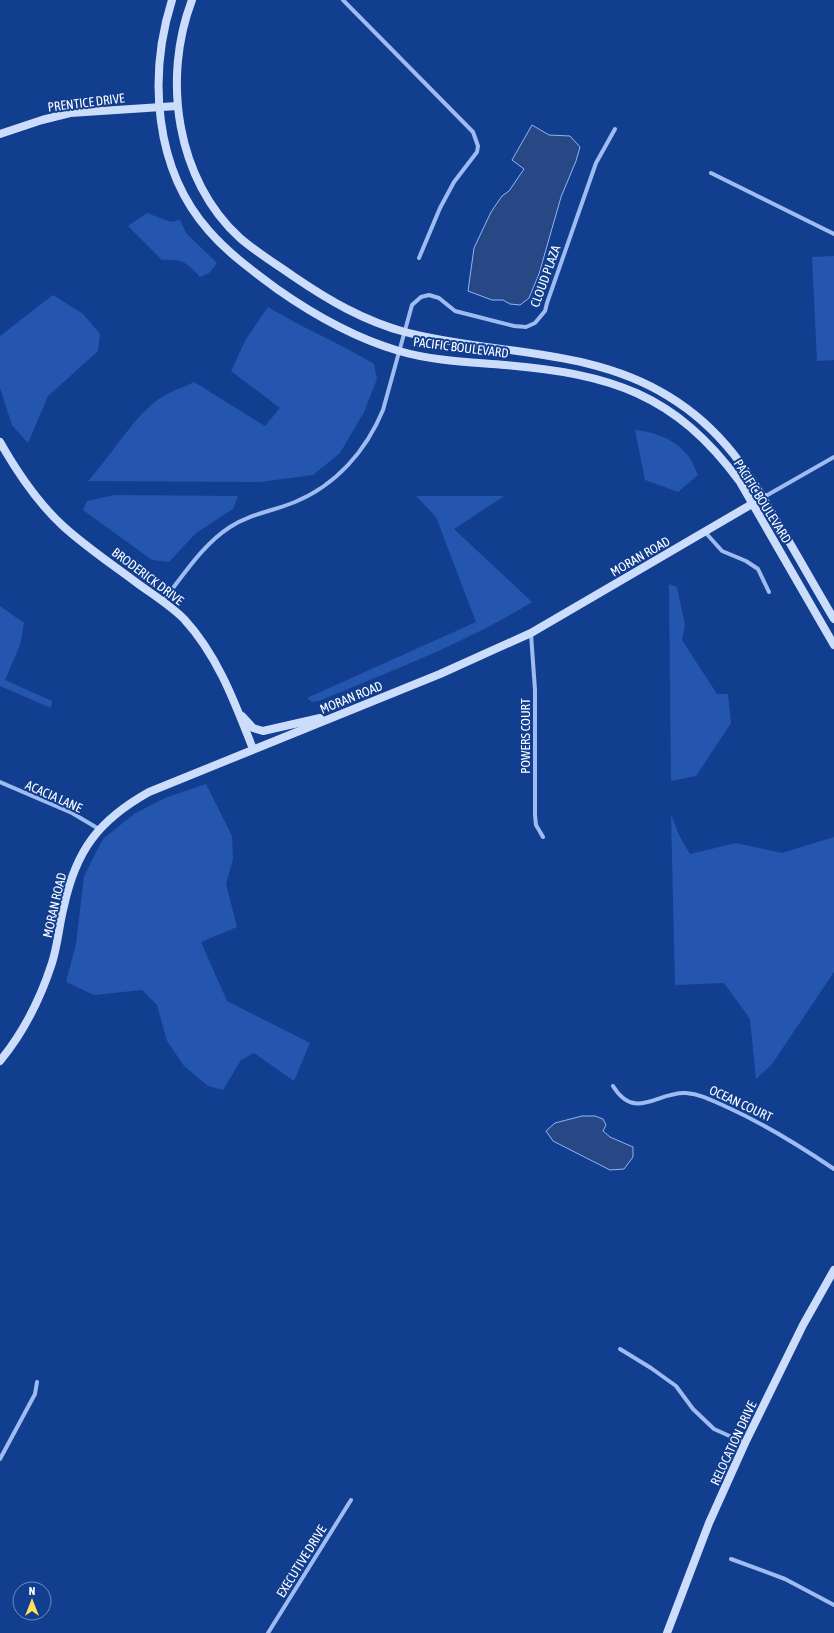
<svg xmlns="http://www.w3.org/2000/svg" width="834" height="1633" font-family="'Asap Condensed',sans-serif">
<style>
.green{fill:#2456af}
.water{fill:#274885;stroke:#8fb6f5}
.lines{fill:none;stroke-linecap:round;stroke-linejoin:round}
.street{stroke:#9ebcf2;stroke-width:4}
.secondary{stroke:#ccddfc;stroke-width:8}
.labels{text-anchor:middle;stroke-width:4;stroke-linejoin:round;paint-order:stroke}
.street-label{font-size:13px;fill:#fff;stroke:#123e90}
</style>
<rect width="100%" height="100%" fill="#123e90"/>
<g class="green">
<path d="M147,213L171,222L180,220L186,233L217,263L209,273L200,277C186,262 183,259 162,260L128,226Z"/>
<polygon points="834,256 834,360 817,361 812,257"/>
<polygon points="53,295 83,314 100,334 98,351 48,396 28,443 12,425 0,388 0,336"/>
<path d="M268,307C302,328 340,343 374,364L377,379L364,412L340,453L313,475L260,482L88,481C111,456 130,422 156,401C166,393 182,388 194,382L265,426L280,408L231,371L246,339Z"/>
<path d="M635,430C656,432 677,440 690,458C693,463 695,470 698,475L678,492L645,480Z"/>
<polygon points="115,495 238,496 233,509 196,533 169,562 152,560 83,510 87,501"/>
<path d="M416,496H504L454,529L532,602C466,643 391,671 319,701L312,702L307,698L476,622L436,517Z"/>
<polygon points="669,584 677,587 685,625 682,640 717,694 728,694 731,723 696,776 671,781"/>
<polygon points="0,606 24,623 20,645 5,680 52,701 51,708 0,686"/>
<polygon points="206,784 232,836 233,859 226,884 237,927 201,942 227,1001 310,1043 294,1081 254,1053 241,1060 223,1090 208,1086 184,1066 167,1041 157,1005 142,990 94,995 66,982 76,944 84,876 103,839 134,814 165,798"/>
<polygon points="671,814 679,835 690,854 736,843 782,853 834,837 834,972 772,1064 756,1079 750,1019 724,983 675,985"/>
</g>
<g class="water">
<polygon points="532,125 549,135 570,136 580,147 576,161 561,197 539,274 529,298 520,305 510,304 503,300 492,300 468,291 474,248 491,212 502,196 509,191 524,169 512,160"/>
<polygon points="582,1116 595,1116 603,1119 606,1125 603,1131 610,1137 633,1147 633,1157 624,1169 610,1170 553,1141 546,1131 555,1123"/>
</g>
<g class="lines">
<g class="street">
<polyline points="343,0 473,132 478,146 477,152 454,182 440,208 419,258"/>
<polyline points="711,173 834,234"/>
<polyline points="764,497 834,457"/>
<polyline points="705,532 722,551 746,561 758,569 769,592"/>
<path d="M163,601C183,576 202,545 230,527C250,514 273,511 295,502C336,485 366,451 383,410L412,305L421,297L429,295L439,298L455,311L514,326L526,327L535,323L545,311L547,303L596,163L615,129"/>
<polyline points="531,634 535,690 535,815 536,825 543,837"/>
<polyline points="0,782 72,813 99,829"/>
<path d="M613,1086C635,1122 658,1091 686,1093C702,1094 715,1102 729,1108C766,1125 800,1146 834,1169"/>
<polyline points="620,1349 651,1368 676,1386 693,1409 714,1429 745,1443"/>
<polyline points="0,1459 35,1394 37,1382"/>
<polyline points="731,1559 785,1579 834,1605"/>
<polyline points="268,1633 351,1500"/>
</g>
<g class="secondary">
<path d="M172,0C148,76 154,169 209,231C229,254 253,271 277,289C314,315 355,338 399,351C433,361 469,362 505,365C610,374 675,393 740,482L834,645"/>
<path d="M192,0C162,78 176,180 240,238C256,252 276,264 293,276C328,300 364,321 405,332C492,355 589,347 668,396C724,430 749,473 781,528C799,558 816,589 834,619"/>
<polyline points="0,134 42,120 70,113 177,106"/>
<path d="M0,442C17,472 38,503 63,526C85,546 110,563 133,580C150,593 169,604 184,619C218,656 235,703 253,749"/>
<polyline points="242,716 253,728 263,731 320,718"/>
<path d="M0,1061C23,1033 41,997 52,963C58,944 59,925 64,906C76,850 99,820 149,792L440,674L531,633L764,497"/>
<polyline points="667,1633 709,1523 745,1443 803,1325 834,1270"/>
</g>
</g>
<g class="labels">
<g class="street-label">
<text transform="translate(86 102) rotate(-7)" y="5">PRENTICE DRIVE</text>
<text transform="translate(545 276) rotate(-70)" y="5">CLOUD PLAZA</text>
<text transform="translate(461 347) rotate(7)" y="5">PACIFIC BOULEVARD</text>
<text transform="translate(763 501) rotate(58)" y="5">PACIFIC BOULEVARD</text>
<text transform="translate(640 556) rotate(-30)" y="5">MORAN ROAD</text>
<text transform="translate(148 576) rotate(37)" y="5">BRODERICK DRIVE</text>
<text transform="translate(351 697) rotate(-22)" y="5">MORAN ROAD</text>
<text transform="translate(525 736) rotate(-90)" y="5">POWERS COURT</text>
<text transform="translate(54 796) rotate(24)" y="5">ACACIA LANE</text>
<text transform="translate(54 905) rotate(-77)" y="5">MORAN ROAD</text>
<text transform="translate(741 1103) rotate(25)" y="5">OCEAN COURT</text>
<text transform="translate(733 1443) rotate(-65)" y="5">RELOCATION DRIVE</text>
<text transform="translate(301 1561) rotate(-58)" y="5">EXECUTIVE DRIVE</text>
</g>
</g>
<g transform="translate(32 1601)"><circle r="19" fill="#123e90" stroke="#718bbc"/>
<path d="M0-3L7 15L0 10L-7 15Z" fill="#ffdf5e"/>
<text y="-6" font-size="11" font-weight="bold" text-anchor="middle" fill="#ffffff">N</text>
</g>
</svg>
